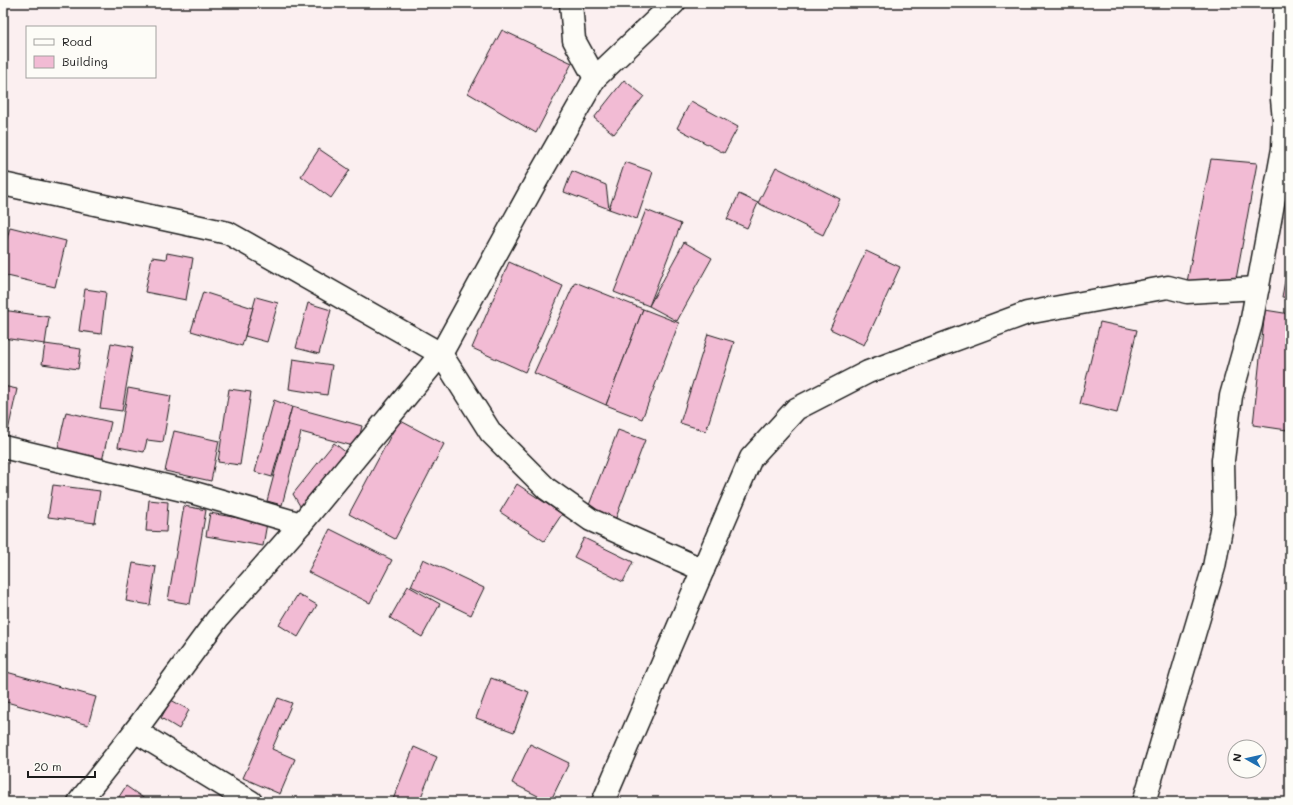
<svg xmlns="http://www.w3.org/2000/svg" width="1293" height="805" font-family="Mali,sans-serif">
<style>
.building{fill:#f2bbd4;stroke:#1c1c1c}
.lines{fill:none;stroke-linecap:round;stroke-linejoin:round}
.minor-casing{stroke:#1c1c1c;stroke-width:25}
.minor{stroke:#fdfcf7;stroke-width:22}
</style>
<rect width="100%" height="100%" fill="#fbeff0"/>
<filter id="ink" filterUnits="userSpaceOnUse"><feTurbulence type="fractalNoise" baseFrequency=".025" numOctaves="2"/><feDisplacementMap in="SourceGraphic" scale="8" xChannelSelector="R" yChannelSelector="G"/><feConvolveMatrix kernelMatrix="1 2 1 2 8 2 1 2 1" color-interpolation-filters="sRGB"/></filter>
<g filter="url(#ink)">
<g class="building">
<polygon points="502,30 572,63 536,133 468,93"/>
<polygon points="624,80 644,96 614,134 594,118"/>
<polygon points="691,101 738,127 724,153 677,128"/>
<polygon points="319,149 350,170 331,198 301,176"/>
<polygon points="1211,159 1257,163 1235,285 1187,282"/>
<polygon points="625,162 653,172 637,219 609,209"/>
<polygon points="776,167 840,199 823,235 758,203"/>
<polygon points="572,171 606,185 609,209 564,192"/>
<polygon points="739,194 758,203 747,228 727,219"/>
<polygon points="646,210 681,224 649,306 614,292"/>
<polygon points="10,227 66,241 55,287 3,275 3,254"/>
<polygon points="684,242 712,258 677,321 649,306"/>
<polygon points="866,251 900,267 864,345 830,329"/>
<polygon points="167,253 193,258 186,300 145,292 152,257 166,259"/>
<polygon points="1290,254 1290,298 1282,297"/>
<polygon points="509,262 563,286 525,372 472,348"/>
<polygon points="575,282 643,309 606,405 534,373"/>
<polygon points="85,289 106,292 101,334 79,331"/>
<polygon points="203,292 253,308 242,346 191,331"/>
<polygon points="256,297 278,303 267,342 245,336"/>
<polygon points="308,303 331,310 319,354 296,348"/>
<polygon points="643,309 679,323 642,419 606,405"/>
<polygon points="3,310 49,317 45,344 3,338"/>
<polygon points="1265,310 1290,314 1290,413 1287,430 1253,425"/>
<polygon points="1100,322 1137,330 1117,413 1080,404"/>
<polygon points="708,334 734,342 706,431 680,423"/>
<polygon points="111,343 133,347 122,411 100,408"/>
<polygon points="45,344 81,349 78,369 42,364"/>
<polygon points="293,359 332,365 327,395 289,389"/>
<polygon points="3,386 17,389 8,431 3,430"/>
<polygon points="128,388 171,396 163,442 147,440 144,452 118,447"/>
<polygon points="229,389 251,392 240,465 218,462"/>
<polygon points="274,400 292,407 272,477 255,472"/>
<polygon points="292,407 362,426 357,447 301,432 282,505 267,501"/>
<polygon points="66,412 111,422 102,461 57,452"/>
<polygon points="399,420 444,444 395,539 349,514"/>
<polygon points="618,430 645,440 614,523 586,513"/>
<polygon points="174,431 219,441 211,481 165,471"/>
<polygon points="334,443 348,454 303,511 293,494"/>
<polygon points="517,484 562,514 544,541 500,512"/>
<polygon points="53,485 100,491 95,523 48,517"/>
<polygon points="149,500 168,502 166,532 146,531"/>
<polygon points="184,506 206,510 190,604 168,600"/>
<polygon points="210,513 267,523 263,546 206,536"/>
<polygon points="330,529 392,560 370,603 308,572"/>
<polygon points="584,538 633,562 623,582 574,557"/>
<polygon points="423,559 484,588 471,615 411,586"/>
<polygon points="133,563 156,567 150,605 126,601"/>
<polygon points="408,586 440,604 422,637 390,618"/>
<polygon points="298,594 317,605 298,637 279,625"/>
<polygon points="3,671 96,697 88,725 3,701"/>
<polygon points="491,678 529,692 514,732 476,718"/>
<polygon points="278,698 292,703 272,749 295,759 280,794 243,778"/>
<polygon points="171,700 189,710 179,729 161,718"/>
<polygon points="530,744 569,763 550,802 512,783"/>
<polygon points="414,747 437,757 419,802 392,802"/>
<polygon points="126,786 149,802 120,802 117,800"/>
</g>
<g class="lines">
<g class="minor-casing">
<g id="minor">
<polyline points="571,3 574,40 595,78"/>
<polyline points="3,184 228,233 441,354 491,433 547,489 591,520 703,570"/>
<polyline points="3,447 191,492 301,524"/>
<polyline points="135,731 251,802"/>
<polyline points="79,802 135,731 218,618 301,524 441,354 535,183 595,78 674,3"/>
<polyline points="603,802 751,458 796,409 868,372 1027,313 1168,287 1187,292 1258,288"/>
<polyline points="1144,802 1214,567 1224,513 1223,460 1231,396 1251,324 1283,149 1284,120 1282,99 1285,3"/>
</g>
</g>
<use href="#minor" class="minor"/>
</g>
</g>
<rect width="1293" height="805" fill="none" stroke="#fdfcf7" stroke-width="16"/>
<rect x="8" y="8" width="1277" height="789" fill="none" stroke="#1c1c1c" stroke-width="1.5" filter="url(#ink)"/>
<rect x="26" y="26" width="130" height="52" fill="#fdfcf7" stroke="#a3a29f"/>
<rect x="34" y="39" width="20" height="6" fill="#fdfcf7" stroke="#a3a29f"/>
<text x="62" y="46" font-size="12" fill="#1c1c1c">Road</text>
<rect x="34" y="56" width="20" height="12" fill="#f2bbd4" stroke="#a3a29f"/>
<text x="62" y="66" font-size="12" fill="#1c1c1c">Building</text>
<g transform="translate(1247 759) rotate(278)"><circle r="19" fill="#fdfcf7" stroke="#a3a29f"/>
<path d="M0-3L7 15L0 10L-7 15Z" fill="#1f6fb2"/>
<text y="-6" font-size="11" font-weight="bold" text-anchor="middle" fill="#1c1c1c">N</text>
</g>
<path d="M28 771v6h67v-6" fill="none" stroke="#1c1c1c" stroke-width="2"/>
<text x="34" y="771" font-size="12" fill="#1c1c1c" stroke="#fdfcf7" stroke-width="3" paint-order="stroke">20 m</text>
</svg>
